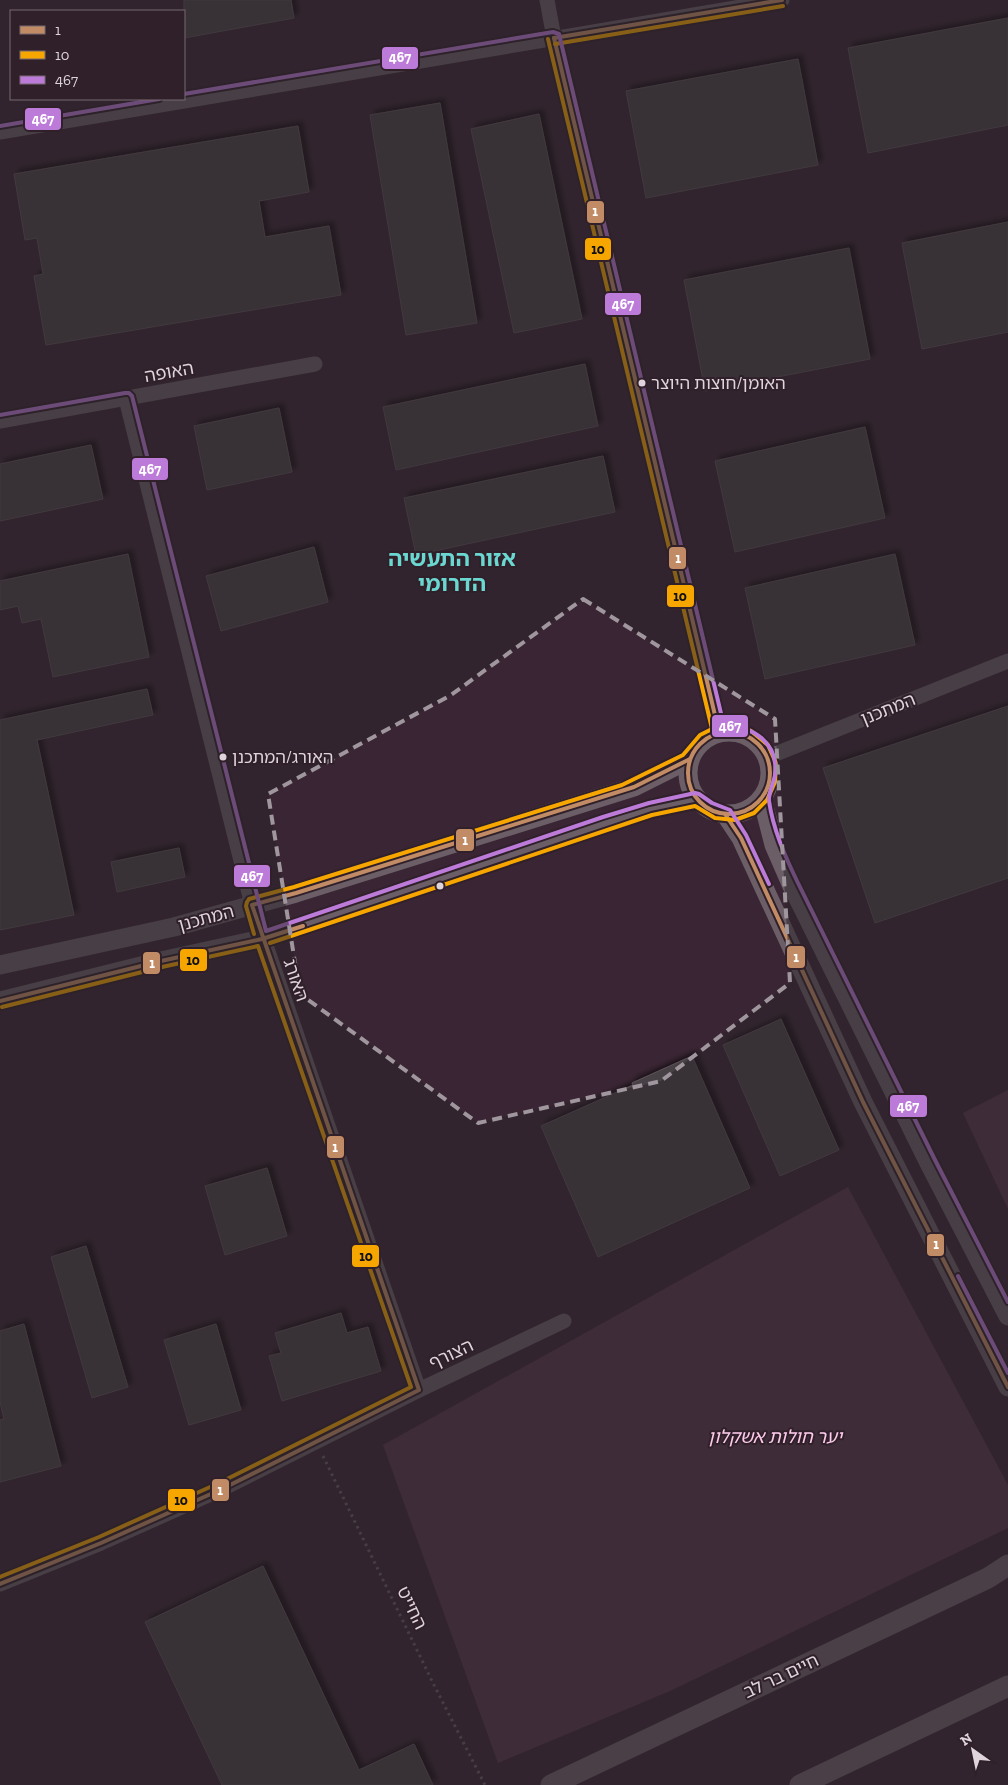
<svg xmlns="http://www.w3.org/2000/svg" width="1008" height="1785" font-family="'Zilla Slab','Noto Sans Hebrew',serif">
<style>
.built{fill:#392533;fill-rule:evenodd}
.green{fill:#56354c}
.building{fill:#474044;stroke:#5b5358;filter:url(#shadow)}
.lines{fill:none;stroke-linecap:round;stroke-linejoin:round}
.path{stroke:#685e64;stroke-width:3;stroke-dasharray:2.5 4;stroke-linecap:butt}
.minor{stroke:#6b5e66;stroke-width:15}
.tertiary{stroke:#6b5e66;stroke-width:19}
.secondary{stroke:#6f606a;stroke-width:21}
.bus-1-casing{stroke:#30202a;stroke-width:8}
.bus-2-casing{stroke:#30202a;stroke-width:8}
.bus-3-casing{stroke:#30202a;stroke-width:8}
.bus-1{stroke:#c18c65;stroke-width:4}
.bus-2{stroke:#f7a600;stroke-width:4}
.bus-3{stroke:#bd7bd9;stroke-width:4}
.marked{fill:none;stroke:#a0969d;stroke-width:4;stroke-dasharray:10 6;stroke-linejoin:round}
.bus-dot{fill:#dfd4db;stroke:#30202a;stroke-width:2}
.labels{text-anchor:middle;stroke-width:4;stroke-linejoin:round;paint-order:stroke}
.bus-label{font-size:17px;fill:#dfd4db;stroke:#30202a;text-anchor:start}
.street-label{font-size:18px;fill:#dfd4db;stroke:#30202a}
.park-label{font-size:18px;font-style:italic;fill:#fecaeb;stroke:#30202a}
.district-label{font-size:22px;font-weight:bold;fill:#6bd7d1;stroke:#30202a}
.line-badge{stroke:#30202a;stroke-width:2}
.badge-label{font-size:14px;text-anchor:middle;font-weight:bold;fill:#fff}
.pale-badge-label{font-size:14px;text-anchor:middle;font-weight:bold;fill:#111}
</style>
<defs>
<filter id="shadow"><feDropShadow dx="4.5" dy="-4.5" stdDeviation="2.5" flood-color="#0009"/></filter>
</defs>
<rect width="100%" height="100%" fill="#2c2429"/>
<path class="built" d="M0,0H1008V1785H0ZM11,11H184V99H11Z"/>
<g class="green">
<polygon points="1008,1090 1008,1209 963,1113"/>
<polygon points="848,1187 1008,1485 1008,1528 670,1691 498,1763 383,1445"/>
</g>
<g class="building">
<polygon points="184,0 291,0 294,18 184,38"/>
<polygon points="1008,18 1008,125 868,153 848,48"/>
<polygon points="798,59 818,165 646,198 626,91"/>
<polygon points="440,103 477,323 406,335 370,115"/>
<polygon points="539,114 582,319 514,333 471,129"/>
<polygon points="298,126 309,192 259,201 265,237 329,226 341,295 46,345 34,276 43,274 37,238 25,240 14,174"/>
<polygon points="1008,222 1008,332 922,349 902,243"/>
<polygon points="849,248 870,359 705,391 684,280"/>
<polygon points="585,364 598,426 396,470 383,407"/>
<polygon points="279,408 292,472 207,490 194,426"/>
<polygon points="865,427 885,518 735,552 715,461"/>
<polygon points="91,445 103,499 0,521 0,464"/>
<polygon points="603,456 615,512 416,555 404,498"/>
<polygon points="314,547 328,602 221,631 206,576"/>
<polygon points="128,554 149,657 53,677 41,619 22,623 18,606 0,610 0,581"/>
<polygon points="895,554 915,645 765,679 745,588"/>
<polygon points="147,689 153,715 37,740 74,915 0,930 0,720"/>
<polygon points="1008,706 1008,878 875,923 823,768"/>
<polygon points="179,848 185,877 117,892 111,862"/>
<polygon points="781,1019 839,1150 780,1176 723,1045"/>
<polygon points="692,1056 750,1188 598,1257 541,1126 633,1085 632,1083"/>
<polygon points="267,1168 287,1236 225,1255 205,1186"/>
<polygon points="86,1246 128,1387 92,1398 51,1257"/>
<polygon points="341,1313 347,1333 368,1327 381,1371 282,1401 269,1356 281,1353 275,1333"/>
<polygon points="24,1324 61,1466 0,1482 0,1420 4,1419 0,1402 0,1331"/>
<polygon points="216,1324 241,1410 189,1425 164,1340"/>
<polygon points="263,1566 359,1770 414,1744 433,1785 222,1785 145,1622"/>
</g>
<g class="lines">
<polyline class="path" points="323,1456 432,1681 485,1785"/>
<g class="minor">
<polyline points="547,0 554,38 719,732"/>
<polyline points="0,132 782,0"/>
<polyline points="126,399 252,905 419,1390"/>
<polyline points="0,421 315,364"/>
<polyline points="768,757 1008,661"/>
<polyline points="0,1584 101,1543 222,1489 419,1390 564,1321"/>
</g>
<g class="tertiary">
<circle cx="729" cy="773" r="41"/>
<polyline points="762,798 774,845 791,884 929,1163 1008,1316"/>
<polyline points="725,814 741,838 863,1102 1008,1387"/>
<polyline points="0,965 174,927 296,893 634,787 690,759"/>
<polyline points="0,1001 161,961 262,939 605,823 650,809 696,799"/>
</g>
<g class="secondary">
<polyline points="551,1785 988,1578 1008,1565"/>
<polyline points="800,1785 1008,1686"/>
</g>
<g class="bus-1-casing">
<g id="bus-1">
<polyline points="554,38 719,732"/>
<polyline points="554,38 782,0"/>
<circle cx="729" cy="773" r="41"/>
<polyline points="725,814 741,838 863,1102 1008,1387"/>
<polyline points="0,1001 161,961 262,939 303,926"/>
<polyline points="0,1584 101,1543 222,1489 419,1390 252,905 296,893 634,787 690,759"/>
</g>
</g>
<g class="bus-2-casing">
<g id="bus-2">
<polyline points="548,39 713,733"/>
<polyline points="555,44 783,6"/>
<polyline points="254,934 246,906 247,902 249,899 294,887 622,785 683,755 700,735 716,727 728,725 745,728 751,731 768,745 776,763 775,782 767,800 754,813 735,820 715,818 695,806 652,815 270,943"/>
<polyline points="0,1577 99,1537 219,1483 411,1387 258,946 162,967 2,1007"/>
</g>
</g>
<g class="bus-3-casing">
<g id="bus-3">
<path d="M184,94L553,32L559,34L724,726C752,725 779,743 775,775C774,782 768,794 769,801C773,829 785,856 797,881L935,1160L1008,1302"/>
<polyline points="0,126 159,99"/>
<polyline points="0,415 125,393 129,393 132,396 266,931 603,817 649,803 695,793 699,794 712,803 730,810 746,835 769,884"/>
<polyline points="958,1276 1008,1373"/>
</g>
</g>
<use href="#bus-1" class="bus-1"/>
<use href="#bus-2" class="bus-2"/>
<use href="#bus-3" class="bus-3"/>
</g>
<path d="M0 0H1008V1785H0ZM583,599L775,719L790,983L661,1081L478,1123L300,994L268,794L451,695Z" fill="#2c2429" fill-opacity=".55" fill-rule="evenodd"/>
<path class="marked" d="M583,599L775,719L790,983L661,1081L478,1123L300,994L268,794L451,695Z"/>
<g class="bus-dot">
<circle cx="642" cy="383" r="4.5"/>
<circle cx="223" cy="757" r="4.5"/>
<circle cx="440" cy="886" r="4.5"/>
</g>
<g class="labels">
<g class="bus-label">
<text x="651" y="389">האומן/חוצות היוצר</text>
<text x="232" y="763">האורג/המתכנן</text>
</g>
<g class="street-label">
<text transform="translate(169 372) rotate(-10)" y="6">האופה</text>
<text transform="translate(888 709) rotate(-22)" y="6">המתכנן</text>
<text transform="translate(206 918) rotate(-15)" y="6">המתכנן</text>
<text transform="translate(296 980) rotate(71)" y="6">האורג</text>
<text transform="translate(451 1354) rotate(-25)" y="6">הצורף</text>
<text transform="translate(412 1608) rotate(64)" y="6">החייט</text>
<text transform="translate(781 1676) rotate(-25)" y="6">חיים בר לב</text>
</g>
<g class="park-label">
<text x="775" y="1443">יער חולות אשקלון</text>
</g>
<g class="district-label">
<text x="452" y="566">אזור התעשיה<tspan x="452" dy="25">הדרומי</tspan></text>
</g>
</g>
<g class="line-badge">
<rect x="381" y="46" width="38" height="24" rx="5" fill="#bd7bd9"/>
<rect x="24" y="107" width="38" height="24" rx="5" fill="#bd7bd9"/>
<rect x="586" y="200" width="19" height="24" rx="5" fill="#c18c65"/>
<rect x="584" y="237" width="28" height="24" rx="5" fill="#f7a600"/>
<rect x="604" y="292" width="38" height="24" rx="5" fill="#bd7bd9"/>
<rect x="131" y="457" width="38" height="24" rx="5" fill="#bd7bd9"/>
<rect x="668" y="546" width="19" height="24" rx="5" fill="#c18c65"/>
<rect x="666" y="584" width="29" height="24" rx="5" fill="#f7a600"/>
<rect x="711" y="714" width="38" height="24" rx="5" fill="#bd7bd9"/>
<rect x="455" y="828" width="20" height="24" rx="5" fill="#c18c65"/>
<rect x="233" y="864" width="38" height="24" rx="5" fill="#bd7bd9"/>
<rect x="786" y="945" width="20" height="24" rx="5" fill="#c18c65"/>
<rect x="179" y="948" width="29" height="24" rx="5" fill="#f7a600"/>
<rect x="142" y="951" width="19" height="24" rx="5" fill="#c18c65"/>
<rect x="889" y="1094" width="39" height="24" rx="5" fill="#bd7bd9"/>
<rect x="326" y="1135" width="19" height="24" rx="5" fill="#c18c65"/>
<rect x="926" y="1233" width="19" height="24" rx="5" fill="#c18c65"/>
<rect x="351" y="1244" width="29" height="24" rx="5" fill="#f7a600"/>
<rect x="211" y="1478" width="19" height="24" rx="5" fill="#c18c65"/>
<rect x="167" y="1488" width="29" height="24" rx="5" fill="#f7a600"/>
</g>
<g class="badge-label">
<text x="400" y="62">467</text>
<text x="43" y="124">467</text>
<text x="595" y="216">1</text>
<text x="623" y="309">467</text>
<text x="150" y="474">467</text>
<text x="678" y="563">1</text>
<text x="730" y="731">467</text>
<text x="465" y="845">1</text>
<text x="252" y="881">467</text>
<text x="796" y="962">1</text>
<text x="152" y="968">1</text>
<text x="908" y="1111">467</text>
<text x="335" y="1152">1</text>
<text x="936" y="1249">1</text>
<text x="220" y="1495">1</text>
</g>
<g class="pale-badge-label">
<text x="598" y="254">10</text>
<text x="680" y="601">10</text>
<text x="193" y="965">10</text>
<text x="366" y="1261">10</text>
<text x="181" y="1505">10</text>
</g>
<rect x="10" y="10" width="175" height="90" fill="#30202a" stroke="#766871"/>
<rect x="20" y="26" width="25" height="8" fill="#c18c65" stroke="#766871"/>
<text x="55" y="35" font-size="15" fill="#dfd4db">1</text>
<rect x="20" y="51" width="25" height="8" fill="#f7a600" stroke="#766871"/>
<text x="55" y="60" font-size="15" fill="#dfd4db">10</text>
<rect x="20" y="76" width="25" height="8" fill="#bd7bd9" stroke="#766871"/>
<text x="55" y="85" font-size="15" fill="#dfd4db">467</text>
<g transform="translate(973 1750) rotate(327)" stroke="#30202a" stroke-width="4" paint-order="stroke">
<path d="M0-4L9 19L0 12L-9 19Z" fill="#dfd4db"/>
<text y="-8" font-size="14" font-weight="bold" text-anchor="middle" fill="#dfd4db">N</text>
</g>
</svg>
